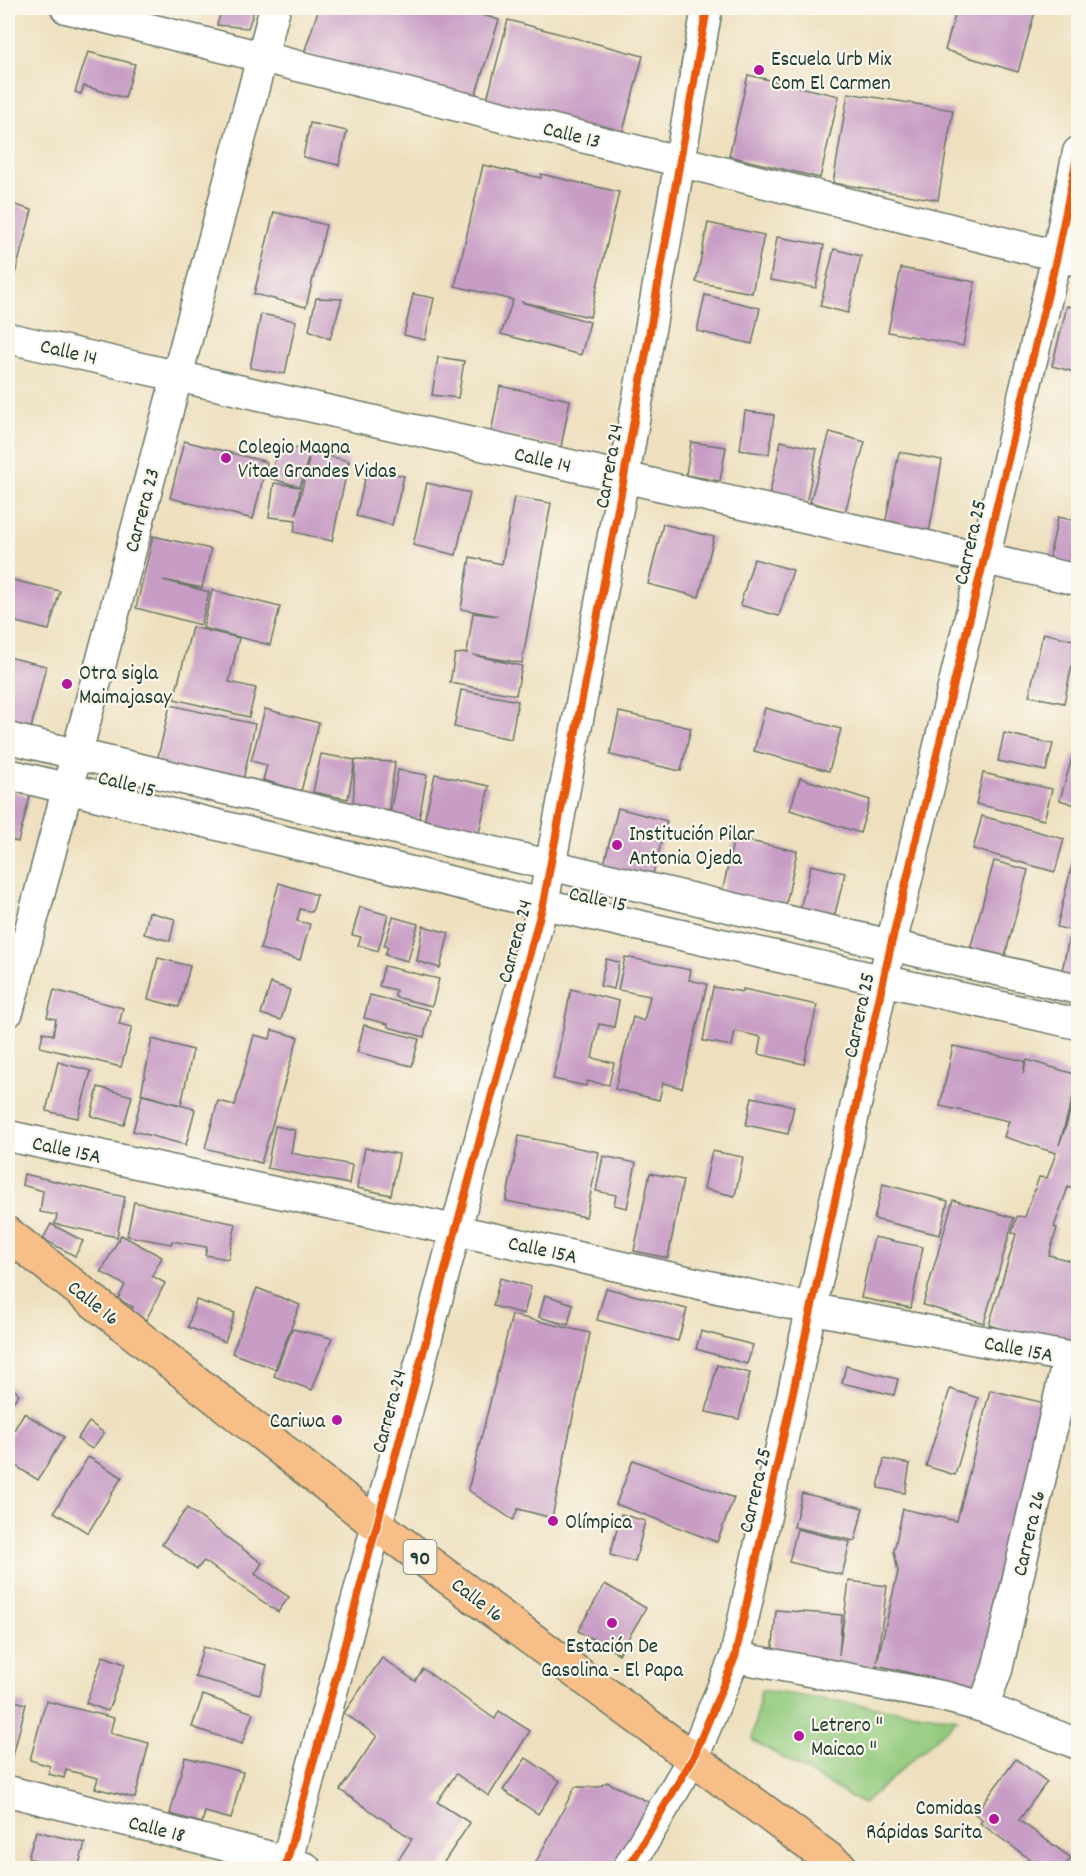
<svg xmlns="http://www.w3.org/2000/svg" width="1086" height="1876" font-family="Dekko,sans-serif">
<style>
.green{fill:#92ca7d;stroke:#588458;stroke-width:1.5}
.building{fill:#c89dc5;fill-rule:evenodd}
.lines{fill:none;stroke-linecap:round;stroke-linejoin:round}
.minor-casing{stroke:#677665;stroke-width:33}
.highway-casing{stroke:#677665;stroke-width:36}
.minor{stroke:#fff;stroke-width:30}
.highway{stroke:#f7be87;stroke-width:33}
.cycleway-casing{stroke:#fbf7ec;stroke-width:11}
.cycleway{stroke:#e8590c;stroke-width:8}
.poi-dot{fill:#b5179e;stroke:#fbf7ec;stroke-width:2}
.labels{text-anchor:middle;stroke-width:4.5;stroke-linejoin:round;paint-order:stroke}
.shield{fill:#fbf7ec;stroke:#61756b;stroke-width:1.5}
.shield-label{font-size:20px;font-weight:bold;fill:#1f3d34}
.poi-label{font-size:21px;fill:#1f3d34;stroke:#fbf7ec;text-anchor:start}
.street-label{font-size:21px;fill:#1f3d34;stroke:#fbf7ec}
</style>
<rect width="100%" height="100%" fill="#fbf7ec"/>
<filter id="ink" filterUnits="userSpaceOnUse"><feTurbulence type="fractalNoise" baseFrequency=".0167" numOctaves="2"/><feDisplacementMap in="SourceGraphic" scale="12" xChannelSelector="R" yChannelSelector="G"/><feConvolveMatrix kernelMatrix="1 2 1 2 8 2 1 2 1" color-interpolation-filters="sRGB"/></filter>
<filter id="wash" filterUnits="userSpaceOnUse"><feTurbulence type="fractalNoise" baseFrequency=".008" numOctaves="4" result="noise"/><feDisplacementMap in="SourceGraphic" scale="24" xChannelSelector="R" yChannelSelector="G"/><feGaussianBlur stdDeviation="1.35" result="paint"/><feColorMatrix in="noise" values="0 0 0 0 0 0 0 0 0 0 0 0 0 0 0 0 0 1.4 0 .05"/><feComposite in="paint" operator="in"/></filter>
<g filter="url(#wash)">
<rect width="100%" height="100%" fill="#eee0bf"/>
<polygon class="green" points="761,1690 958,1719 863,1804 752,1740"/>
<g id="blocks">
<g class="building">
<polygon points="149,8 164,8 162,12"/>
<polygon points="222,8 255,8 248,28 217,25"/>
<polygon points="319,8 460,8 499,20 472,106 304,53"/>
<polygon points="957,8 1020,8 1035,12 1018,72 945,50"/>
<polygon points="508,20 643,56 619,146 484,111"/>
<polygon points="88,52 135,64 125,98 84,86 81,94 75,92"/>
<polygon points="748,75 839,96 820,178 729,156"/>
<polygon points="848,93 953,110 938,200 833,183"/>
<polygon points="8,105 14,107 8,128"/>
<polygon points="310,123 347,131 339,165 303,157"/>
<polygon points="483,165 541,178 541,174 619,192 590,317 521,302 590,322 581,355 501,334 513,300 455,286"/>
<polygon points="8,203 32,210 10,293 8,293"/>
<polygon points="274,212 326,225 306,307 254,294"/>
<polygon points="708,223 764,235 752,293 696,282"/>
<polygon points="777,237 824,245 816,288 770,280"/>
<polygon points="834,249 861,256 848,313 820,306"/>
<polygon points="901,268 975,282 963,346 888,332"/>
<polygon points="413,294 434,298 425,340 404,335"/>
<polygon points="705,295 760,308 752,344 697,331"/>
<polygon points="316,298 342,299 330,339 309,330"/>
<polygon points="1067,306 1078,308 1078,373 1052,366"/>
<polygon points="261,314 296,321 285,374 250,368"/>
<polygon points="438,357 464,361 458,398 432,395"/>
<polygon points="500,386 570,400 561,447 491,433"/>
<polygon points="745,411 774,415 769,454 740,450"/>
<polygon points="830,432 865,442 845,512 810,502"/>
<polygon points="184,441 267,462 253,519 170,498"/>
<polygon points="781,441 817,449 806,504 769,496"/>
<polygon points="691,442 726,447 720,481 686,475"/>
<path d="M279,444L349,461L332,541L294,532L296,520L269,517L274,483L300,487L270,478ZM308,459H309L296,515L300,487Z"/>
<polygon points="899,452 942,460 929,533 885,525"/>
<polygon points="368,467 404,476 392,525 356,516"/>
<polygon points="427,483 470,493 456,555 413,545"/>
<polygon points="514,497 551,503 522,663 473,655 522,666 516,695 450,683 455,654 467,653 473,613 498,616 461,609 470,557 502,564"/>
<polygon points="1058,517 1078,521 1078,569 1048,563"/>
<polygon points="663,524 714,537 699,597 648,584"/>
<polygon points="153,536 211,549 202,588 163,580 209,592 201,625 136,608"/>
<polygon points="754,559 793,570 779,616 740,605"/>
<polygon points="8,579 60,591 49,630 8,620"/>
<polygon points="212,590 280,607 270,645 203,628"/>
<polygon points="192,627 239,638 229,682 256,688 249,717 174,699"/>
<polygon points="1043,633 1077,641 1064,703 1029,696"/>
<polygon points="8,657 46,666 29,737 8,732"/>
<polygon points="461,690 518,701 511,739 454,727"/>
<polygon points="170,705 255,724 241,790 155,770"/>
<polygon points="765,708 841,729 829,771 754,751"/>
<polygon points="265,709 319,723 301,791 263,780 267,765 251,761"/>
<polygon points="619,712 691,728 681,771 610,755"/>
<polygon points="1004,733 1053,744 1046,771 998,761"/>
<polygon points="321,754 355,760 395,762 388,815 353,810 355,760 348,799 313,792"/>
<polygon points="1073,754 1078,756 1078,806 1060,800"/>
<polygon points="398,770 427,775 417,830 388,825"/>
<polygon points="983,773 1052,789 1044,820 976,804"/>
<polygon points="435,774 489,786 477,843 422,831"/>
<polygon points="800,778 870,800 860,833 790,810"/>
<polygon points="8,790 30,796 18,842 8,839"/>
<polygon points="618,808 667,821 651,881 603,868"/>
<polygon points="982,816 1064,839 1055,872 973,849"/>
<polygon points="734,838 797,851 784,915 720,902"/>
<polygon points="1078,839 1078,932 1057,927"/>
<polygon points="994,861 1028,870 1003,963 968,957"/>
<polygon points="811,865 845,873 831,930 797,921"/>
<polygon points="279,883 317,895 312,912 300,909 297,921 310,924 300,960 260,949"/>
<polygon points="360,907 388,915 378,951 358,945 361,937 352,935"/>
<polygon points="149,912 175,919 170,941 144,934"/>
<polygon points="393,917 418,924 408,961 385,955 388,947 384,946"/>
<polygon points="423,926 449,933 440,968 417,961"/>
<polygon points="1069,937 1078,939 1078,984 1060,981"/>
<polygon points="625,957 691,970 689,980 707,984 682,1088 663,1083 659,1100 615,1089 633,1017 644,1021 650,996 618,990"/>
<polygon points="158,958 190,966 179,1007 148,999"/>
<polygon points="606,959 619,962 614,989 600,986"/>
<polygon points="384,966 439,979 432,1006 395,997 396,990 379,986"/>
<polygon points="271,983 290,990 281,1020 261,1014"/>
<polygon points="713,987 743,992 743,989 817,1005 804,1064 758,1054 761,1037 735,1031 732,1046 703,1041"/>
<polygon points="571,989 619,1001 614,1027 599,1024 592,1058 614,1063 609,1085 587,1081 586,1086 553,1079"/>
<polygon points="54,990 123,1008 119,1024 132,1027 121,1067 40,1047 43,1032 53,1035 56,1019 47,1017"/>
<polygon points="370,995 430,1010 424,1037 388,1027 388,1024 364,1018"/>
<polygon points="364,1025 419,1039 412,1066 357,1052"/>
<polygon points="272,1030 298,1037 261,1163 205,1148 218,1101 235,1105 254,1035 270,1039"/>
<polygon points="152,1039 193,1050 181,1105 141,1094"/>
<path d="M953,1046L1025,1061L1023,1074L1027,1060L1078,1075V1126L1071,1124L1078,1127V1192L1068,1187L1054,1227L1057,1228L1049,1255L1078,1263V1334L1074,1352L989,1325L1016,1234L1012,1233L1017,1216L1025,1217L1039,1177L1047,1178L1056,1153L1004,1137L1009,1121L940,1106ZM1075,1090L1067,1123L1059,1145Z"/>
<polygon points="58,1062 91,1071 78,1118 46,1111"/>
<polygon points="98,1087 132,1096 124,1125 91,1116"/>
<polygon points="142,1095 195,1109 186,1145 133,1131"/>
<polygon points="752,1097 794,1106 788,1134 746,1125"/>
<polygon points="275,1126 295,1130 291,1153 352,1165 349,1184 267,1168"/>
<polygon points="519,1136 599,1152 586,1217 506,1201"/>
<polygon points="365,1148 399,1154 391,1195 357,1188"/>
<polygon points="712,1151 743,1157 735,1196 704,1189"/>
<polygon points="603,1156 636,1163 627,1208 614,1205 616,1195 596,1191"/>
<polygon points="650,1173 683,1180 668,1258 634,1251"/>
<polygon points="24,1174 125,1197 117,1237 55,1224 57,1215 40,1212 43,1191 22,1185"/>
<polygon points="883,1184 948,1201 940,1235 874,1219"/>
<polygon points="953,1200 1014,1218 984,1323 923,1305"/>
<polygon points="134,1202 236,1224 228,1259 205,1255 207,1247 172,1241 171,1244 127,1236"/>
<polygon points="51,1224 83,1241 75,1256 43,1239"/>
<polygon points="121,1235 162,1257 152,1276 165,1283 146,1320 130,1312 133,1307 118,1299 125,1285 101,1272"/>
<polygon points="874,1237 923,1247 911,1308 861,1298"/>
<polygon points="500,1278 531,1287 524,1314 493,1306"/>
<polygon points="257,1288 300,1305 275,1369 232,1353"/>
<polygon points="606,1288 687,1309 678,1341 597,1320"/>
<polygon points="545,1295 573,1304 568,1325 539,1317"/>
<polygon points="196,1300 235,1313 225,1342 188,1327"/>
<polygon points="512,1315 590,1333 552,1518 518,1509 513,1520 468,1490"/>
<polygon points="292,1329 332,1338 312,1390 274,1376"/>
<polygon points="701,1331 753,1345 747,1364 696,1349"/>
<polygon points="717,1365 750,1373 739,1419 706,1412"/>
<polygon points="846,1366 898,1379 894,1395 842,1383"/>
<polygon points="8,1384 19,1394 8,1408"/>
<polygon points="950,1389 978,1398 955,1475 926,1466"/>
<polygon points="990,1390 1057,1406 978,1689 876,1665 875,1670 772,1658 776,1610 842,1615 839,1655 849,1581 887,1586 877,1662 898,1572 894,1551 903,1509 957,1521"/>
<polygon points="24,1413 64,1437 38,1480 8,1461 8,1440"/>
<polygon points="89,1422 104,1433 92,1449 77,1439"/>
<polygon points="88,1457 122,1477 88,1533 54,1512"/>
<polygon points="884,1459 910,1464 905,1493 878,1488"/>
<polygon points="633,1460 734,1498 717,1542 616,1504"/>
<polygon points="802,1493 863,1508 855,1541 794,1527"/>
<polygon points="187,1508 262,1563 255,1574 289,1597 278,1612 204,1561 197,1569 162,1544"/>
<polygon points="621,1514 645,1521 635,1562 610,1555"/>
<polygon points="797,1529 850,1542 842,1575 789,1562"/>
<polygon points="605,1584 646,1608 619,1654 578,1631"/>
<polygon points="203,1647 267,1665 260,1694 195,1677"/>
<polygon points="103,1656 125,1664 108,1711 86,1703"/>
<polygon points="382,1658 415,1681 423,1669 495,1719 499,1711 530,1731 489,1796 456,1774 437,1802 470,1823 440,1868 411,1868 406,1866 405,1868 393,1868 412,1839 340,1790 377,1736 344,1713"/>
<polygon points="203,1695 253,1713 242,1744 192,1727"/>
<polygon points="8,1699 26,1704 10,1768 8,1767"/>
<polygon points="46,1701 114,1718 110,1733 149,1743 135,1798 95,1788 98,1778 66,1770 64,1778 48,1774 50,1766 30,1760"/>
<polygon points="185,1757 243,1772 231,1819 205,1812 202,1823 170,1814"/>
<polygon points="526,1758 560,1781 538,1814 503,1790"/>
<polygon points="1016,1759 1047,1782 1019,1820 1071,1858 1063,1868 1042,1868 980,1823 983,1820 975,1814"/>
<polygon points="607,1782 655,1805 622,1868 533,1868 575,1787 599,1787"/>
<polygon points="36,1831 85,1843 78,1868 68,1868 28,1858"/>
<polygon points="133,1862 150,1866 150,1868 131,1868"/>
</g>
</g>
</g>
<g filter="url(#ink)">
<use href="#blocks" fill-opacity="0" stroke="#677665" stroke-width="1.5"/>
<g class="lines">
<g class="minor-casing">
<g id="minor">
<polyline points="66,8 1078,261"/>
<polyline points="8,338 1078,580"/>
<polyline points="8,738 1078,989"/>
<polyline points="8,774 543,904 1078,1024"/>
<polyline points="8,1012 275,8"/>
<polyline points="8,1136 455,1230 813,1309 1078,1359"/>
<polyline points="735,1657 946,1697 983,1707 1078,1744"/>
<polyline points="983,1707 997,1670 1068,1358"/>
<polyline points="8,1791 287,1861 306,1868"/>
<polyline points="285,1868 543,904 624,477 707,8"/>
<polyline points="628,1868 693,1758 735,1657 891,945 1057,256 1078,152"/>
</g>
</g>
<g class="highway-casing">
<polyline id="highway" points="8,1234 376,1524 841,1868"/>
</g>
<use href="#minor" class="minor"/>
<use href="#highway" class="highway"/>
<g class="cycleway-casing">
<g id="cycleway">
<polyline points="285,1868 543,904 624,477 707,8"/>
<polyline points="628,1868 693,1758 735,1657 891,945 1057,256 1078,152"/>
</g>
</g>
<use href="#cycleway" class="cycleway"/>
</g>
</g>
<g class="poi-dot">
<circle cx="759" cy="70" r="6"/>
<circle cx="226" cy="458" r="6"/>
<circle cx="67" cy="684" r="6"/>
<circle cx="617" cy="845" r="6"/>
<circle cx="337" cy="1420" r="6"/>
<circle cx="553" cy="1521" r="6"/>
<circle cx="612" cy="1623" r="6"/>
<circle cx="799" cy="1736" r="6"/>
<circle cx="994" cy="1819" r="6"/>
</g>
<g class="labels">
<rect class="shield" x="403.5" y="1540" width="33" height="34" rx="4.5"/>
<g class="shield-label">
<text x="420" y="1564">90</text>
</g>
<g class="poi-label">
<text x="771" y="65">Escuela Urb Mix<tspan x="771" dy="24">Com El Carmen</tspan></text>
<text x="238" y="453">Colegio Magna<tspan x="238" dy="24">Vitae Grandes Vidas</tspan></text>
<text x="79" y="679">Otra sigla<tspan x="79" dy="24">Maimajasay</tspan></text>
<text x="629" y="840">Institución Pilar<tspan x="629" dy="24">Antonia Ojeda</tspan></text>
<text x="325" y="1427" text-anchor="end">Cariwa</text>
<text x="565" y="1528">Olímpica</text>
<text x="612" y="1652" text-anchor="middle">Estación De<tspan x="612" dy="24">Gasolina - El Papa</tspan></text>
<text x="811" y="1731">Letrero "<tspan x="811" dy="24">Maicao "</tspan></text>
<text x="982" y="1814" text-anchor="end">Comidas<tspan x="982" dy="24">Rápidas Sarita</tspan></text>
</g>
<g class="street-label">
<text transform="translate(572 134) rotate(14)" y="7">Calle 13</text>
<text transform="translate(69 351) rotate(13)" y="7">Calle 14</text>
<text transform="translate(543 459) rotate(13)" y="7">Calle 14</text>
<text transform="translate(608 466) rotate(-80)" y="7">Carrera 24</text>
<text transform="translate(141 510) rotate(-75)" y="7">Carrera 23</text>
<text transform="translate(969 542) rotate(-77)" y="7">Carrera 25</text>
<text transform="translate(127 783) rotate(14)" y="7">Calle 15</text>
<text transform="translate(598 898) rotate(12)" y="7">Calle 15</text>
<text transform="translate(514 941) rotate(-75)" y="7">Carrera 24</text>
<text transform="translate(858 1015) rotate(-78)" y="7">Carrera 25</text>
<text transform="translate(67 1149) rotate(12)" y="7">Calle 15A</text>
<text transform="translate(543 1249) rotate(12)" y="7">Calle 15A</text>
<text transform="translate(94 1302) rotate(38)" y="7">Calle 16</text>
<text transform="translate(1019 1348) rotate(11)" y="7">Calle 15A</text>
<text transform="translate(388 1411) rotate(-75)" y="7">Carrera 24</text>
<text transform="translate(754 1490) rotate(-77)" y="7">Carrera 25</text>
<text transform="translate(1028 1533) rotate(-77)" y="7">Carrera 26</text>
<text transform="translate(478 1599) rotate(37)" y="7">Calle 16</text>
<text transform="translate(157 1828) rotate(14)" y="7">Calle 18</text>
</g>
</g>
<rect width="1086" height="1876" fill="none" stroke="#fbf7ec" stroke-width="30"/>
</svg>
